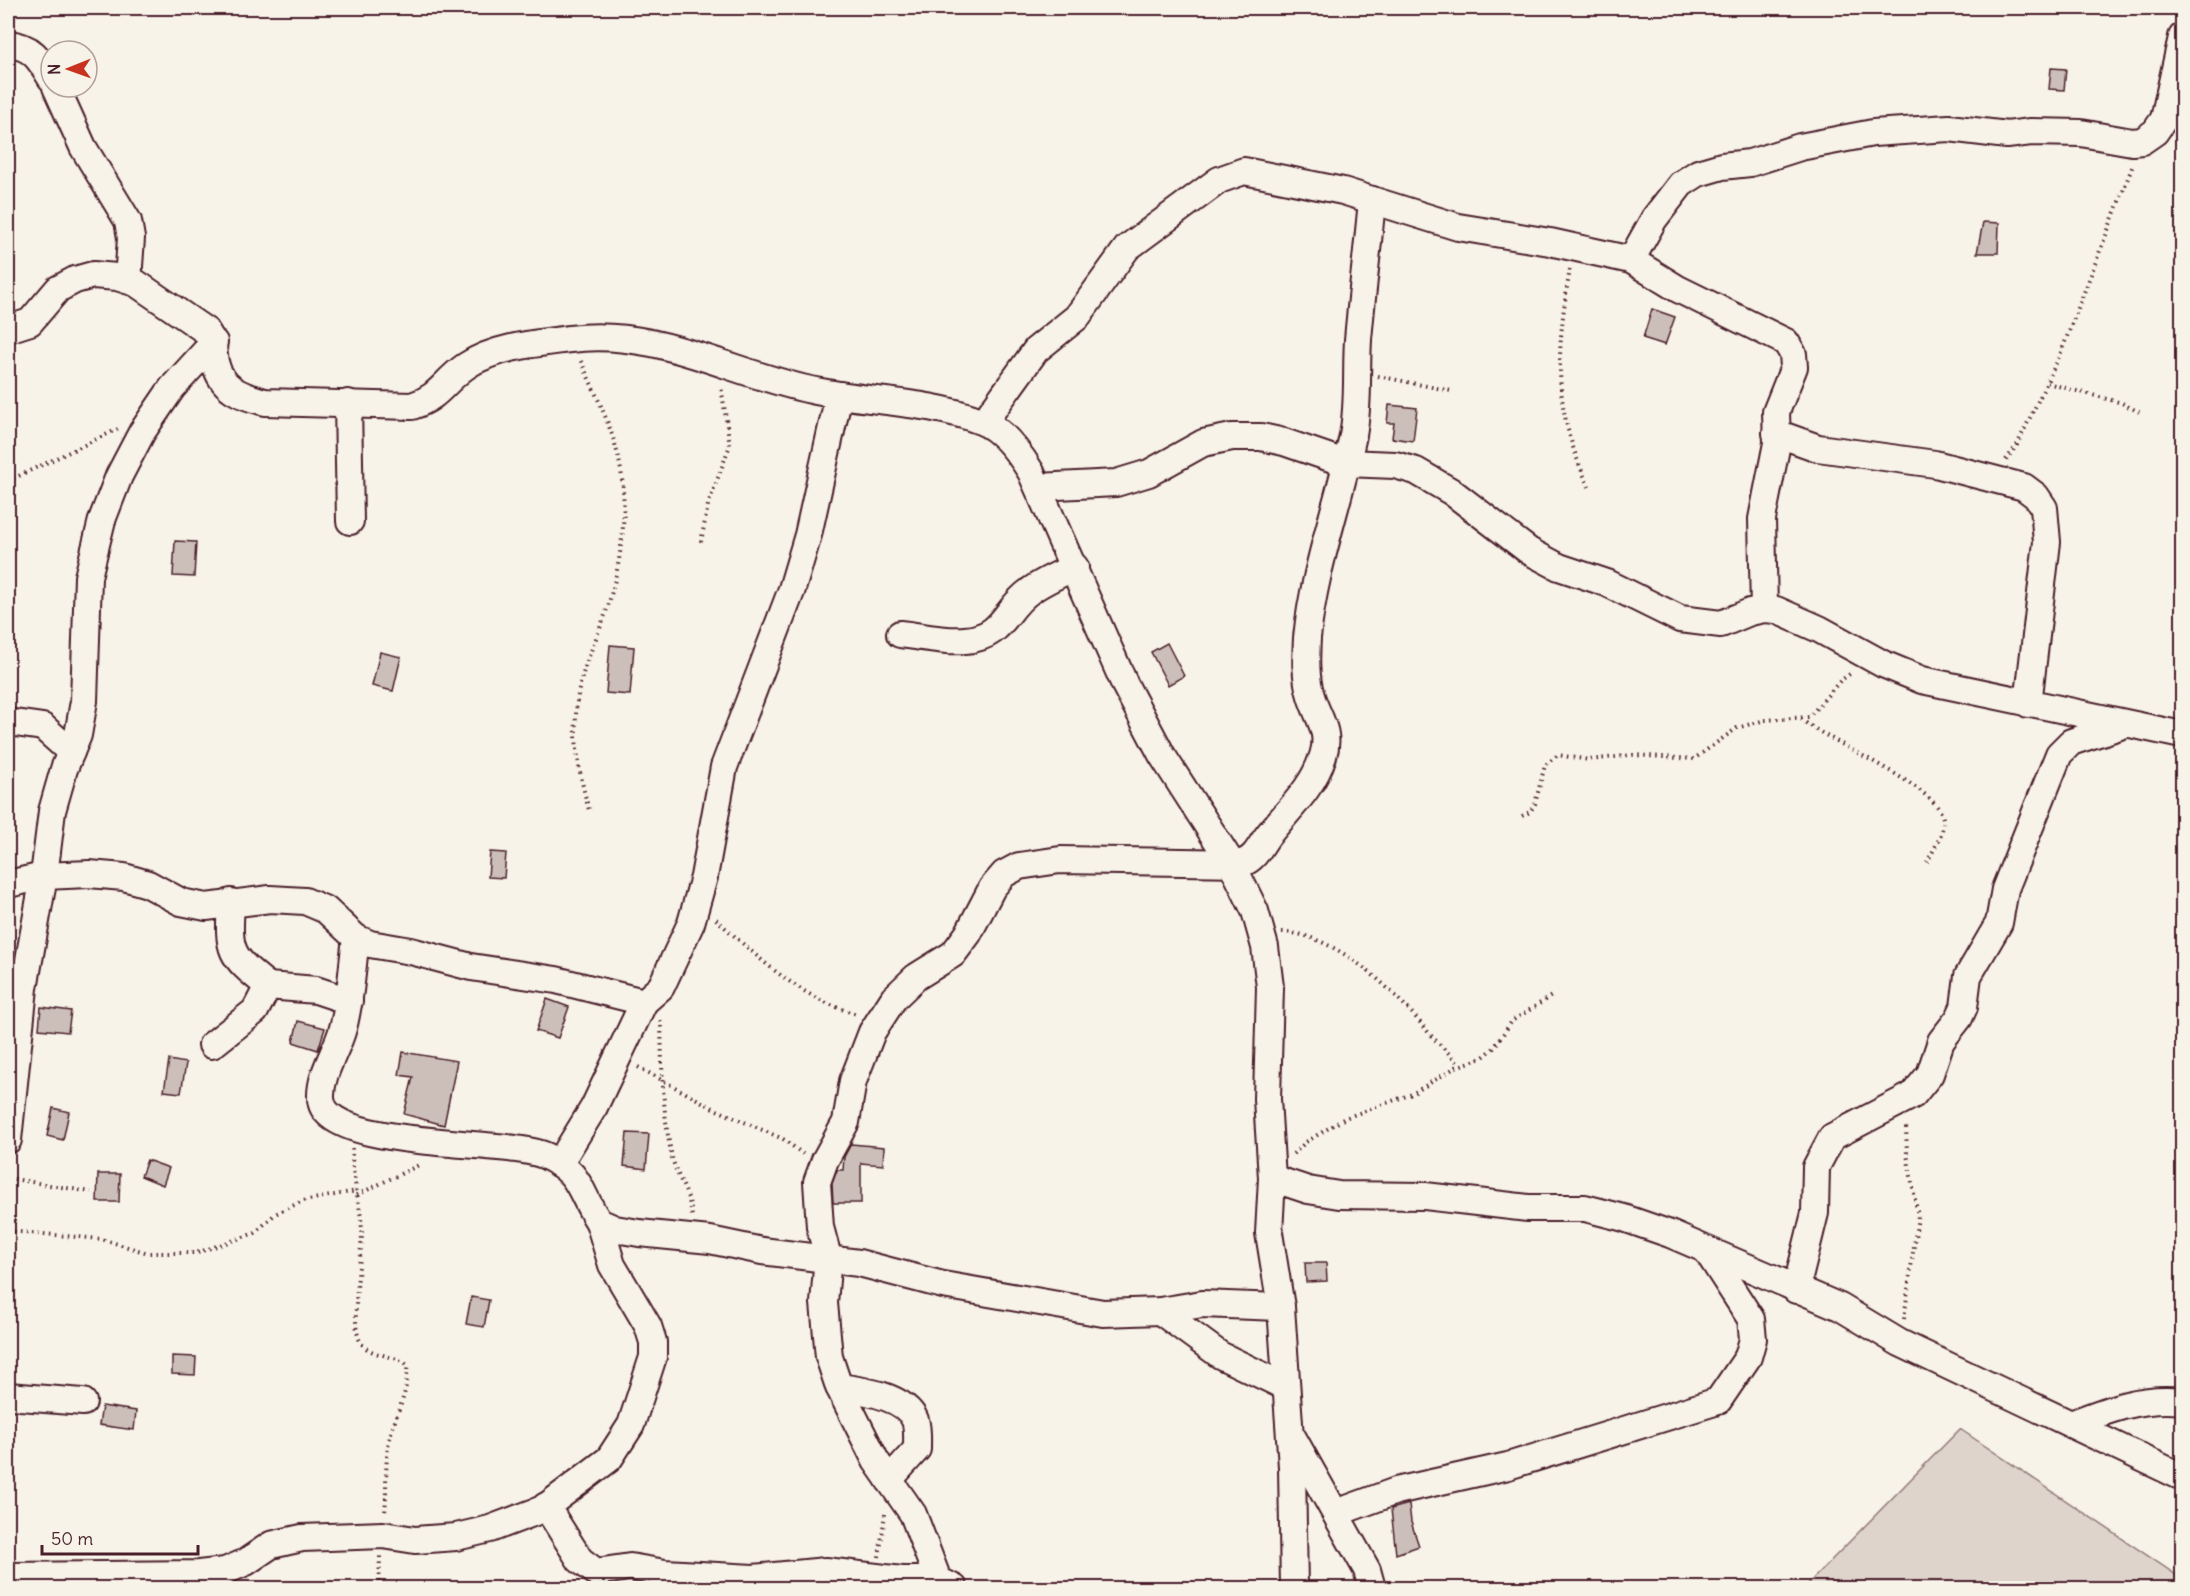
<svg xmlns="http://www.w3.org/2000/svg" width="2190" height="1596" font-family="Delius,sans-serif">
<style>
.green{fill:#ded4cc;stroke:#947a7c;stroke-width:1.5}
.building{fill:#ccbfb9;stroke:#4a1f2b;stroke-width:1.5}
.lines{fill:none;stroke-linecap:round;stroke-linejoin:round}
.minor-casing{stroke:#4a1f2b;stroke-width:30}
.path{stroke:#4a1f2b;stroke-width:4;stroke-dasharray:1.5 4.5;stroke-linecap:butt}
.minor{stroke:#f7f3e8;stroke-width:26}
</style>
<rect width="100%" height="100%" fill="#f7f3e8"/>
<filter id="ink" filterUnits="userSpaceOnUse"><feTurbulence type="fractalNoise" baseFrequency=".0167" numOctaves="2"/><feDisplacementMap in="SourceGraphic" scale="12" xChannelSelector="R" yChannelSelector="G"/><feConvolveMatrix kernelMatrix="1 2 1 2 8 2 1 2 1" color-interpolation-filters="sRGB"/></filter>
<g filter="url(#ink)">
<polygon class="green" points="1960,1429 2182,1579 2182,1588 1804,1588"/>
<g class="building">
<polygon points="2051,68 2066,69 2064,90 2049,89"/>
<polygon points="1983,222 1999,223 1998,253 1977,253"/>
<polygon points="1652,309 1675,317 1665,345 1643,338"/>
<polygon points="1389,405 1417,408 1413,441 1392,438 1394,423 1387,423"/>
<polygon points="175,541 196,542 194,577 173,576"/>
<polygon points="1167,643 1184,676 1168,685 1151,652"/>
<polygon points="610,645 634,647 630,695 606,693"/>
<polygon points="380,652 401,657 393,691 372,686"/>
<polygon points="490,852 506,853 504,878 488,877"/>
<polygon points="547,999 569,1007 558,1038 536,1031"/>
<polygon points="41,1007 71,1011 68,1032 39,1029"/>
<polygon points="298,1021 325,1028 318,1050 293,1042"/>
<polygon points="403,1052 457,1061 444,1125 404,1114 413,1077 399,1075"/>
<polygon points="169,1060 186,1063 181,1093 164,1091"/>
<polygon points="53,1108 69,1112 63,1140 47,1136"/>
<polygon points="627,1133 649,1134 646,1169 624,1166"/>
<polygon points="851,1144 884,1147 883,1165 861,1163 861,1203 833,1203 832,1184 837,1170 843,1170 844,1157"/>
<polygon points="147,1160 169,1168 163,1185 141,1176"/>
<polygon points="98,1174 120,1174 119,1202 97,1202"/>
<polygon points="1305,1263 1326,1263 1327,1281 1306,1282"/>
<polygon points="471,1297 489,1300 484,1327 466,1324"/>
<polygon points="172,1356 196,1357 195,1375 172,1374"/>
<polygon points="102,1406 136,1411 134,1430 99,1425"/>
<polygon points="1409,1504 1411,1522 1419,1546 1396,1554 1391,1509"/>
</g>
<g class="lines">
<g class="minor-casing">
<g id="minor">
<path d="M8,44C32,46 39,58 51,78"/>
<polyline points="56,87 83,147 128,221 131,238 128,280"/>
<polyline points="1631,260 1654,219 1681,184 1698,173 1722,166 1750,163 1800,147 1873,133 1949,128 2007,135 2031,132 2081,133 2132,142 2142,141 2155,132 2164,119 2182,37"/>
<path d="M8,329L30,322L58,289L75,280L93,275L117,277L136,283L206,331C216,345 212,348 215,362C221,389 241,396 265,402L412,406C440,397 443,382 466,366C494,347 537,343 570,339C657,327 733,375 816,391C870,402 929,401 981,421C1002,429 1020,454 1031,472L1125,685L1162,755L1232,864L1255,911L1265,947L1270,987L1267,1099L1272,1178L1269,1233L1281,1307L1292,1467L1294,1588"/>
<polyline points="348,403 350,521"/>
<polyline points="984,422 1036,350 1077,317 1127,248 1219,180 1244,171 1343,191 1458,227 1550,242 1631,260 1678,289 1786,342 1793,354 1794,367 1776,412 1777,443 1762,519 1764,609"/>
<polyline points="1776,433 1818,448 1935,464 2024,487 2036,496 2044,508 2047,542 2028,704"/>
<polyline points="1038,487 1116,483 1149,473 1203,443 1232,437 1261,437 1284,442 1345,463 1395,465 1416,471 1452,492 1529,551 1559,567 1607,583 1680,619 1721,624 1750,612 1764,609 1776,610 1819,629 1883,664 1922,680 2182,735"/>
<path d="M900,634C921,636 944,642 965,640C1004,637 1004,609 1030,591C1043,581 1060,574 1075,567"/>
<polyline points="8,722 43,727 71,752"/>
<polyline points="8,884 44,876 89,874 124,877 148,884 181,902 206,907 270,899 305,901 326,910 356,938 370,944 411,951 471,967 556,980 644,1002"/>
<path d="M231,902C228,952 229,955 268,986"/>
<path d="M356,938C352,968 351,999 343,1028C337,1051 320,1073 321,1098C322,1151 509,1138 546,1156C583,1174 579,1193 599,1222L615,1229L639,1233L710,1240L762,1251L859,1263L943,1285L1103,1313L1160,1311L1202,1304L1281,1307"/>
<polyline points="212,1045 255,1011 268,986 316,990 349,1001"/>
<polyline points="8,1140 24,988 44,876 52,811 64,769 78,735 84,701 88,577 102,520 119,476 142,432 172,388 214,342"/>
<polyline points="559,1164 594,1107 644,1002 661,987 691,923 704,877 724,767 792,589 808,535 839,395"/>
<polyline points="1272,1178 1308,1190 1339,1195 1425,1196 1528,1208 1585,1208 1624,1218 1670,1234 1840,1307 1900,1343 2182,1477"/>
<polyline points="1796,1290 1815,1213 1816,1167 1832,1137 1913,1095 1930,1074 1941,1041 1959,1018 1964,1007 1968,976 1999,923 2005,889 2059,754 2071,742 2126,724"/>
<polyline points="1160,1311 1220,1355 1286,1387"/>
<path d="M839,1387C862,1390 905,1396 915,1420C918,1428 917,1440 917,1449L889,1480"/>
<polyline points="8,1396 83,1402"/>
<path d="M2071,1424C2107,1410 2142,1396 2182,1401"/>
<polyline points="1293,1438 1367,1570 1372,1588"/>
<polyline points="546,1506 580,1560 596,1572 630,1567 665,1573 753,1578 826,1571 902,1580 938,1580 954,1588"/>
<polyline points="1336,1513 1396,1491 1508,1466 1718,1401 1748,1357 1753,1339 1751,1319 1707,1251"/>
<polyline points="8,1576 199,1574 225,1571 246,1562 271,1545 302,1538 383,1535 415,1540 456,1537 490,1529 543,1509 609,1459 631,1425 653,1357 653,1342 648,1326 612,1265 599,1222"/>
<path d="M938,1580L913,1514L876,1461L839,1387L829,1357L824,1303L828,1257L820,1227L817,1182L825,1160L846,1122L853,1081L872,1032L894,998L916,977L953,954L968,934L992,888L1004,874L1019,866L1060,860L1243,863C1257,857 1260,845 1269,834C1289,809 1313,788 1323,756C1331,731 1318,719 1311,696C1305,677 1306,657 1307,638C1314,568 1339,503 1353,435C1359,404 1356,371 1358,340C1362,293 1368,246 1372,200"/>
</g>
</g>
<g class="path">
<path d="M1570,269C1556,353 1552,408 1589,487"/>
<path d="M581,361C599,402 621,444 623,490C626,531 618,576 605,615C595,643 580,672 577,702C573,738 579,775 589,810"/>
<polyline points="1378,376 1451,391"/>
<polyline points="2047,383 2122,403 2139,412"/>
<polyline points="2006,460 2017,445 2060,355 2133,165"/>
<polyline points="8,481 118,429"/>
<polyline points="701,542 708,505 730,445 721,386"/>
<path d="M1801,719C1829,743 1940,787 1943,819C1944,834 1934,849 1927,862"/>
<polyline points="1522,816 1530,812 1535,804 1545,765 1558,755 1589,760 1633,755 1694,759 1737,728 1765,720 1809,717 1840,681 1851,673"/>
<path d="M716,919C758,958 801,999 857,1014"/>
<path d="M1282,932C1337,934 1396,992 1428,1032C1438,1044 1450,1053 1459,1065"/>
<path d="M661,1020C662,1064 662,1109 671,1152C675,1177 690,1190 692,1218"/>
<polyline points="638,1067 717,1110 783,1139 803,1154"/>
<path d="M352,1148C351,1177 362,1206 362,1235C361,1257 350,1324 360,1341C369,1358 395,1353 407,1365C410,1395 392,1419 388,1447C385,1469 387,1491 385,1513"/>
<polyline points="1293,1154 1306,1142 1345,1118 1412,1094 1456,1067 1482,1058 1493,1049 1512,1021 1553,995"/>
<polyline points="8,1178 91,1192"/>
<polyline points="357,1195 421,1164"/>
<polyline points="8,1231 101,1239 148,1253 196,1253 255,1233 275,1214 303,1201 356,1191"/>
<polyline points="1904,1319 1918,1216 1907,1154 1906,1125"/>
<polyline points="879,1557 885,1514"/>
<polyline points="379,1588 380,1556"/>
</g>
<use href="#minor" class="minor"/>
</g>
</g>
<rect width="2190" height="1596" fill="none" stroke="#f7f3e8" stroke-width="30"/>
<rect x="15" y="15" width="2160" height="1566" fill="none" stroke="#4a1f2b" stroke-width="2" filter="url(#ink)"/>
<g transform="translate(69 69) rotate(269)"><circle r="28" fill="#f7f3e8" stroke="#b29e9c" stroke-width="1.5"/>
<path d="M0-4.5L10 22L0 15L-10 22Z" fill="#c8321e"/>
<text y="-9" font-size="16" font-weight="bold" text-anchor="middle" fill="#4a1f2b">N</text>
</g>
<path d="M42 1545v9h156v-9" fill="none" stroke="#4a1f2b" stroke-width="3"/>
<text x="51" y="1545" font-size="18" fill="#4a1f2b" stroke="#f7f3e8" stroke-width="4.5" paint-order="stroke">50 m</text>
</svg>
